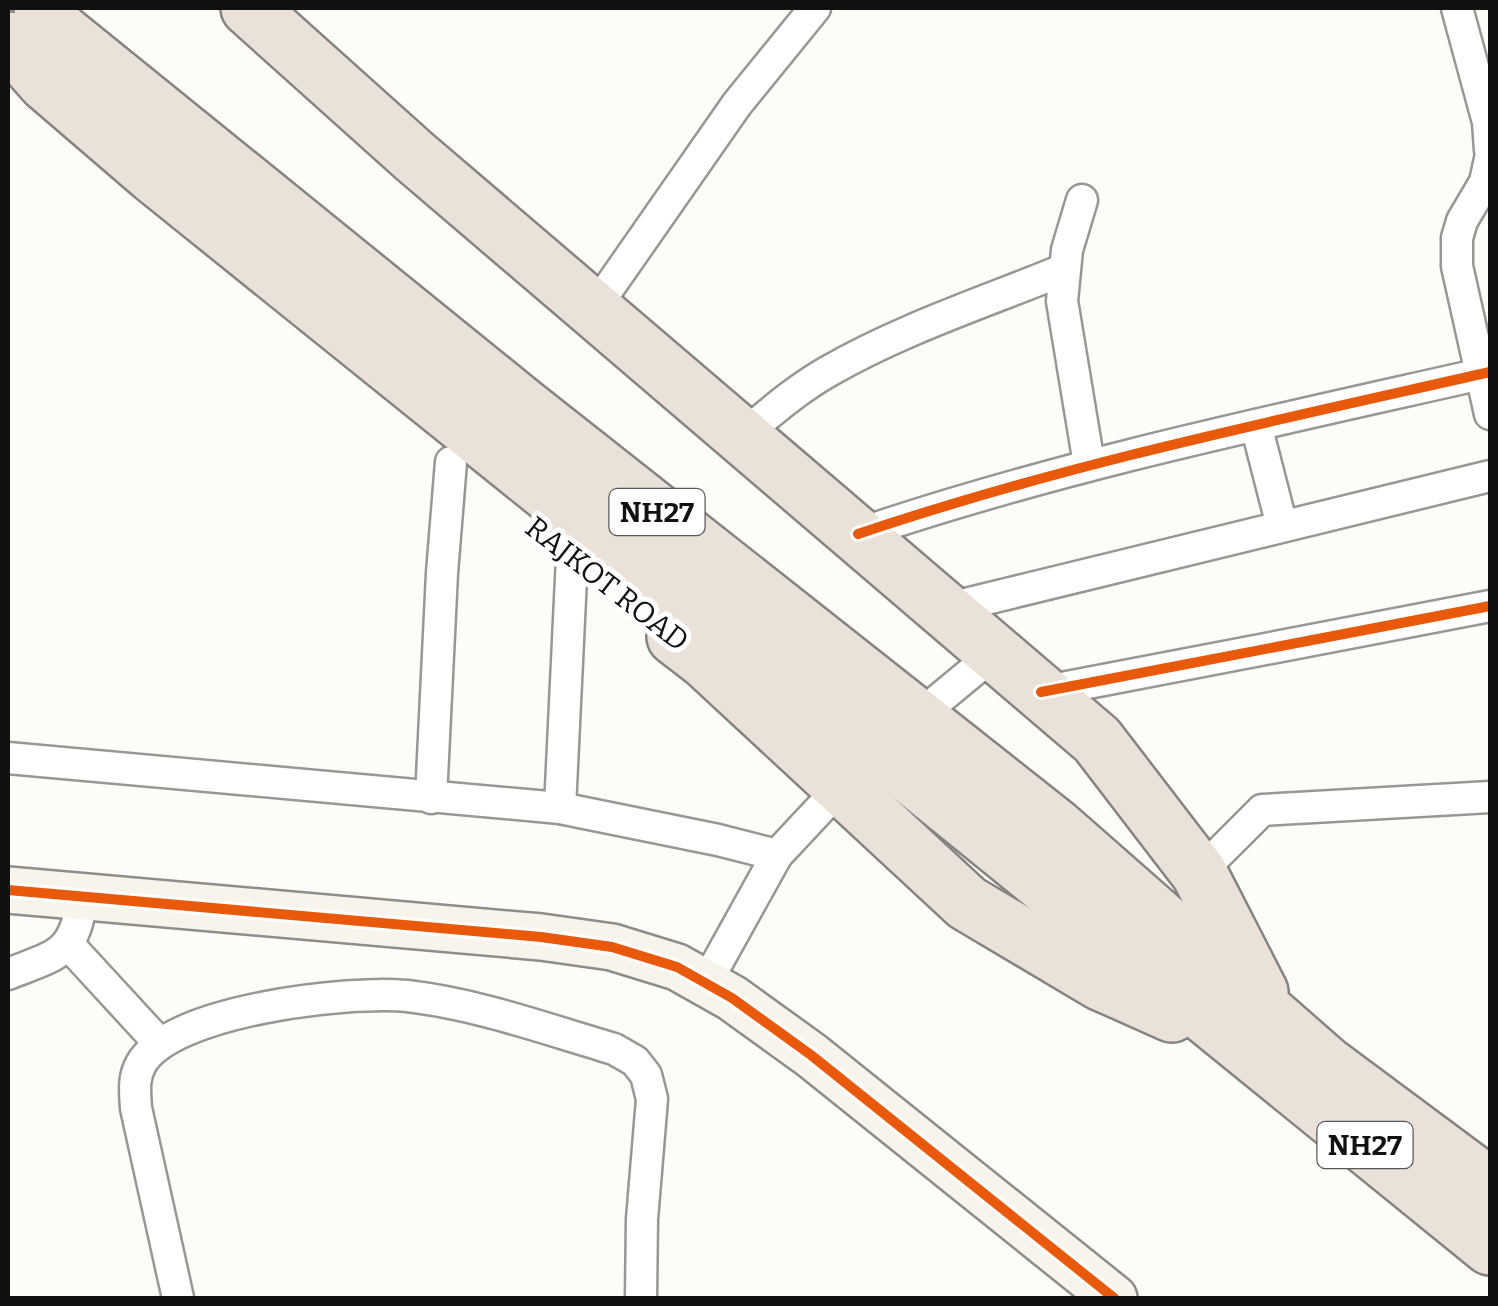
<svg xmlns="http://www.w3.org/2000/svg" width="1498" height="1306" font-family="Bitter,serif">
<style>
.lines{fill:none;stroke-linecap:round;stroke-linejoin:round}
.street-casing{stroke:#979795;stroke-width:35}
.secondary-casing{stroke:#8e8d8b;stroke-width:50}
.highway-casing{stroke:#858482;stroke-width:60}
.street{stroke:#fffffe;stroke-width:30}
.secondary{stroke:#f6f4eb;stroke-width:45}
.highway{stroke:#eae1d8;stroke-width:55}
.cycleway-casing{stroke:#fff;stroke-width:16}
.cycleway{stroke:#e8590c;stroke-width:10}
.labels{text-anchor:middle;stroke-width:10;stroke-linejoin:round;paint-order:stroke}
.shield{fill:#fff;stroke:#585858;stroke-width:2.5}
.shield-label{font-size:28px;font-weight:bold;fill:#111}
.street-label{font-size:30px;fill:#111;stroke:#fff}
</style>
<rect width="100%" height="100%" fill="#fdfcf7"/>
<g class="lines">
<g class="street-casing">
<g id="street">
<polyline points="1457,8 1488,122 1490,150"/>
<polyline points="1490,159 1485,182 1462,221 1457,238 1457,266 1490,414"/>
<polyline points="1082,200 1067,250 1062,301 1089,464"/>
<polyline points="594,309 737,104 815,8"/>
<polyline points="1256,425 1282,526"/>
<path d="M742,436C770,413 797,389 829,371C902,329 985,302 1063,270"/>
<path d="M858,534C1065,464 1278,420 1490,372"/>
<polyline points="945,609 1490,476"/>
<polyline points="1041,692 1490,606"/>
<polyline points="909,724 995,653"/>
<polyline points="8,758 560,808 718,840 777,855"/>
<polyline points="431,798 442,573 451,462"/>
<polyline points="560,808 572,557"/>
<polyline points="1199,873 1262,810 1490,797"/>
<polyline points="68,944 160,1044"/>
<path d="M8,974C56,955 75,955 82,898"/>
<polyline points="706,983 777,855 849,778"/>
<path d="M178,1298L136,1108C135,1092 133,1078 141,1064C171,1010 351,990 407,996C477,1004 546,1029 614,1049L635,1061L646,1075L652,1099L642,1219L641,1298"/>
</g>
</g>
<g class="secondary-casing">
<polyline id="secondary" points="8,890 541,937 612,947 677,967 732,998 811,1055 1114,1298"/>
</g>
<g class="highway-casing">
<g id="highway">
<polyline points="42,8 59,30 522,405 1055,826 1326,1064 1490,1186"/>
<polyline points="249,8 414,156 1097,740 1199,873 1260,992"/>
<polyline points="8,40 46,83 153,175 579,518 844,722 1490,1247"/>
<polyline points="675,637 706,661 967,903 1100,982 1172,1014"/>
</g>
</g>
<use href="#street" class="street"/>
<use href="#secondary" class="secondary"/>
<use href="#highway" class="highway"/>
<g class="cycleway-casing">
<g id="cycleway">
<path d="M858,534C1065,464 1278,420 1490,372"/>
<polyline points="1041,692 1490,606"/>
<polyline points="8,890 541,937 612,947 677,967 732,998 811,1055 1114,1298"/>
</g>
</g>
<use href="#cycleway" class="cycleway"/>
</g>
<g class="labels">
<g class="shield">
<rect x="609.5" y="489" width="95" height="46" rx="8"/>
<rect x="1317.5" y="1122" width="95" height="46" rx="8"/>
</g>
<g class="shield-label">
<text x="657" y="522">NH27</text>
<text x="1365" y="1155">NH27</text>
</g>
<g class="street-label">
<text transform="translate(607 584) rotate(38)" y="10">RAJKOT ROAD</text>
</g>
</g>
<rect width="1498" height="1306" fill="none" stroke="#111111" stroke-width="20"/>
</svg>
